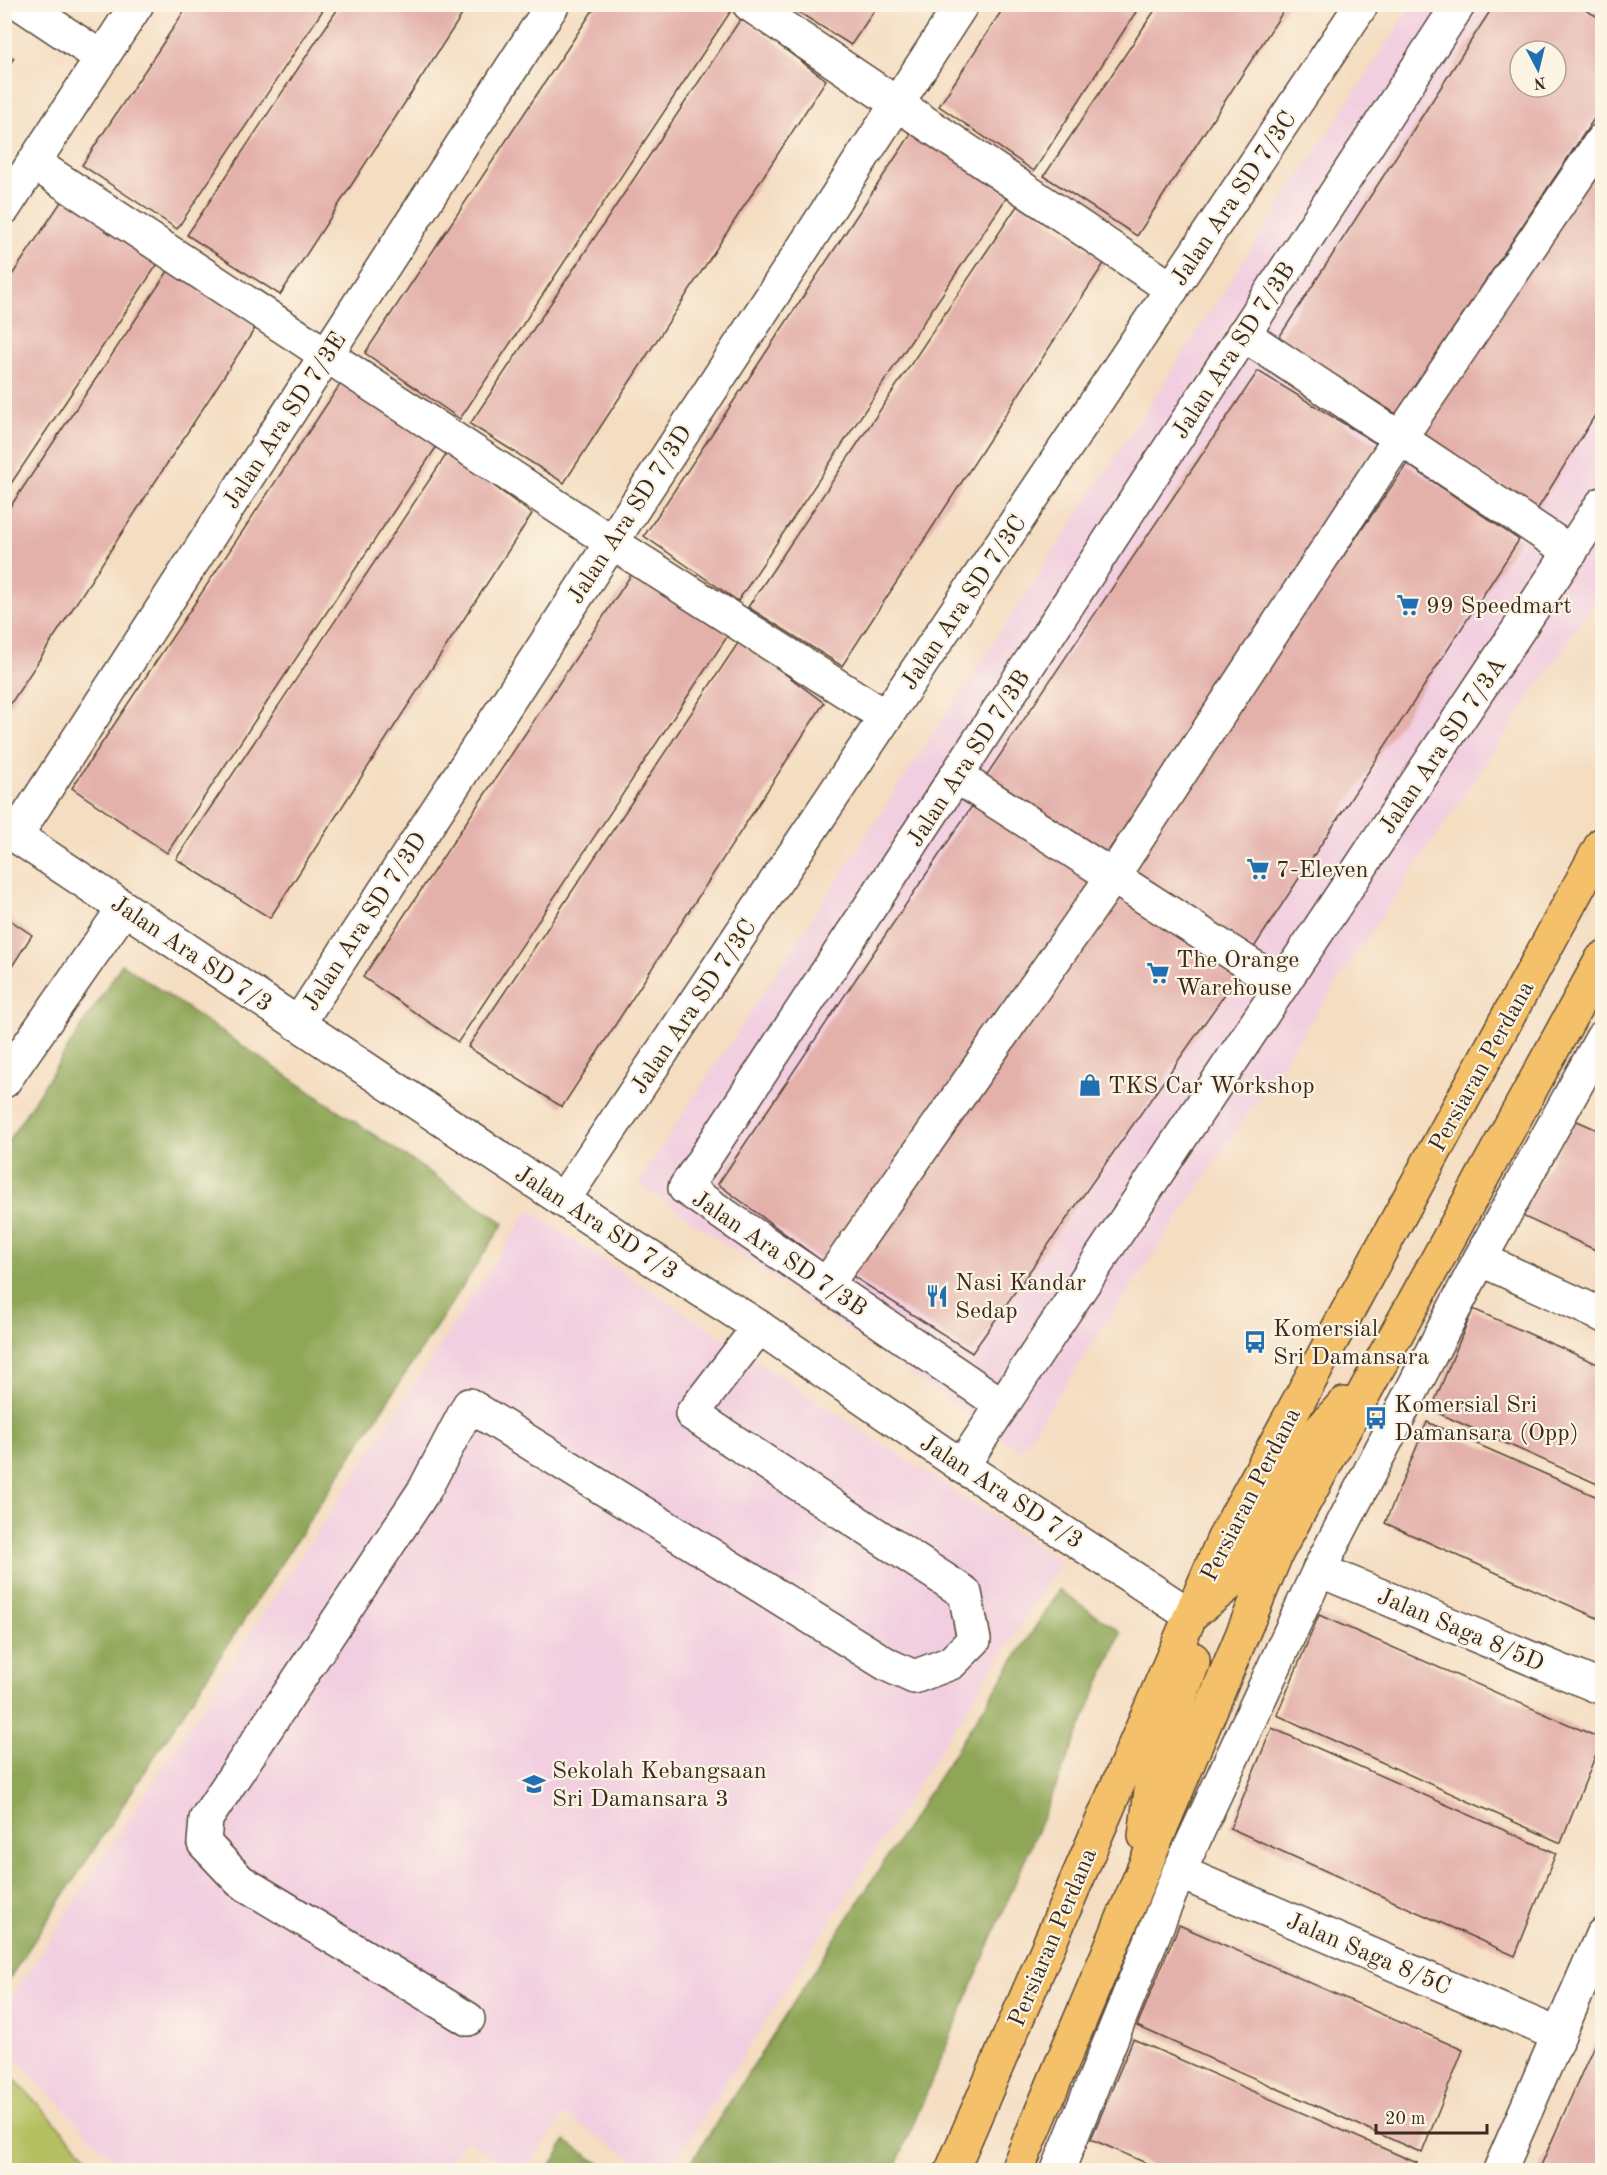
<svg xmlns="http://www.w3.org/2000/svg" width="1607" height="2175" font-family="'Old Standard TT',serif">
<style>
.built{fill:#f2cfe0;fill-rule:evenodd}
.green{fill:#b3bf61;stroke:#777440;stroke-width:1.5}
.forest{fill:#8ea657;stroke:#64683a;stroke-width:1.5}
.building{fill:#e3b0aa;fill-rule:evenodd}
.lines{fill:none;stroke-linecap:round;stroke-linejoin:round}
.minor-casing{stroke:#574536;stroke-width:36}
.major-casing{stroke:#574536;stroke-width:36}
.minor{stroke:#fff;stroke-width:33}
.major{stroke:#f4c16a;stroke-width:33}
.labels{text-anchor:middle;stroke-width:4.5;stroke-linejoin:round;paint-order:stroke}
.street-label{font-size:24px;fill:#3b2a1e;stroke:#fcf5e5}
.poi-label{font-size:24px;fill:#3b2a1e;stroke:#fcf5e5;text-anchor:start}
</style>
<rect width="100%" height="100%" fill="#fcf5e5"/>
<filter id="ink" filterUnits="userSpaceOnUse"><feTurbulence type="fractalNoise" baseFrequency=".0167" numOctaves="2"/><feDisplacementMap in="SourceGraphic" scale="12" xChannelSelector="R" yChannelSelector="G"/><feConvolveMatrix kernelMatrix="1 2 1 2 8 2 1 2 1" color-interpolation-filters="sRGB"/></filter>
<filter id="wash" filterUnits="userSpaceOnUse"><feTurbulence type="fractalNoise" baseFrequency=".008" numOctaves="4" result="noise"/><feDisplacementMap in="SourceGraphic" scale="24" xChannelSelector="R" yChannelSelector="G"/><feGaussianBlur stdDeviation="1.35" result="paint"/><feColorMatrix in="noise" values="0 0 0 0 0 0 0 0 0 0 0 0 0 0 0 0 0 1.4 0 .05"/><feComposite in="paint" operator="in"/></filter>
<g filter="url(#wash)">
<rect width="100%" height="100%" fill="#f4ddc1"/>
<g class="built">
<path d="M1412,5H1602V591L1020,1451L638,1183ZM1520,51H1556V87H1520Z"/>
<polygon points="529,1210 1061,1562 670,2170 649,2170 565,2115 526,2170 510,2170 467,2139 443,2170 123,2170 5,2047 5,2007"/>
</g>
<polygon class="green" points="5,2069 100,2170 5,2170"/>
<g class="forest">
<polygon points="122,964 504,1223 5,1985 5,1146"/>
<polygon points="1059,1590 1121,1632 894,2170 686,2170"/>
<polygon points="566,2141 609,2170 548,2170"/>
</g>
<g id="blocks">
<g class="building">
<polygon points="189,4 327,4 177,229 82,165"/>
<polygon points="341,4 469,4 280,295 187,235"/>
<polygon points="597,4 721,4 731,11 460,419 365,353"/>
<polygon points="1006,4 1141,4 1034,171 939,106"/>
<polygon points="1159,4 1288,4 1137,236 1044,176"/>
<polygon points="787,5 878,5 851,45"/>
<path d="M1494,5H1576L1602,19V107L1396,414L1278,339ZM1520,51H1556V87H1520Z"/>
<polygon points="742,17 826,80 564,483 470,424"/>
<polygon points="4,52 14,58 4,73"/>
<polygon points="913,131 1009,194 738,601 644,536"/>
<polygon points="1602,159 1602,404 1537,510 1420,431"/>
<polygon points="65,196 161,259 4,494 4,287"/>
<polygon points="1021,200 1105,262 842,666 748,607"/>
<polygon points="172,265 256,327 4,714 4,516"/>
<polygon points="1258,371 1382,447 1107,853 984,779"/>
<polygon points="341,383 437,446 167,853 72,788"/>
<polygon points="448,452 532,514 270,918 176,859"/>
<polygon points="1407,464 1519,540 1253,949 1122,876"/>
<polygon points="633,572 729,634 458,1042 363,977"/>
<polygon points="740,640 824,703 562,1107 468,1047"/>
<polygon points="974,803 1104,877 823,1262 718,1184"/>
<polygon points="1117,894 1242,970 972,1353 851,1275"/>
<polygon points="4,916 32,935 4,979"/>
<polygon points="1575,1120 1602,1132 1602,1253 1520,1215"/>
<polygon points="1473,1309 1602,1366 1602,1486 1431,1410"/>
<polygon points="1427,1422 1602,1499 1602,1620 1385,1523"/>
<polygon points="1319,1615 1602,1739 1561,1843 1277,1715"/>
<polygon points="1272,1728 1556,1853 1515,1956 1230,1828"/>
<polygon points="1179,1925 1463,2050 1422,2153 1137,2026"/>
<polygon points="1602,2027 1602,2170 1539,2170"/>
<polygon points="1133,2039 1417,2163 1414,2170 1162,2170 1091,2139"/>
</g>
</g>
</g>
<g filter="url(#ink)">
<use href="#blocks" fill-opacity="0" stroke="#574536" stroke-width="1.5"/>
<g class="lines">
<g class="minor-casing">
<g id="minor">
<polyline points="21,4 102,58"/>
<polyline points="749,4 1172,289"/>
<polyline points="34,163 611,542 886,717"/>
<polyline points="4,208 137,4"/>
<polyline points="1243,334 1571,552"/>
<polyline points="956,776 1282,985"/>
<polyline points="4,828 635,1248 759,1327 962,1466 1190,1615"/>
<polyline points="16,835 553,4"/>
<polyline points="298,1024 962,4"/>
<polyline points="4,1081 124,908"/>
<polyline points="563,1200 1362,4"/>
<polyline points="1480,1259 1602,1315"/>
<polyline points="827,1284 1113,876 1400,438 1602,140"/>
<polyline points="1002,1405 685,1188 956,776 1459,4"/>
<polyline points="962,1466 1602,504"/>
<polyline points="1319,1570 1602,1688"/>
<polyline points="1179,1872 1559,2035"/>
<polyline points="468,2019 240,1881 204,1843 206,1819 425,1489 469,1405 888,1665 914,1677 951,1663 974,1640 965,1593 692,1414 759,1327"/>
<polyline points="1058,2170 1179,1872 1319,1570 1480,1259 1602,1038"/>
<polyline points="1500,2170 1602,1935"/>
</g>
</g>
<g class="major-casing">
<g id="major">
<polyline points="1194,1612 1231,1583 1251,1548 1301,1451 1344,1404"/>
<polyline points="1145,1836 1154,1768 1193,1663 1193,1659"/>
<polyline points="952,2170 1223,1540 1602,844"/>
<polyline points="1017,2170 1277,1552 1602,959"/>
</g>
</g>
<use href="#minor" class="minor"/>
<use href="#major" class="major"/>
</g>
</g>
<defs>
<g id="supermarket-bare" transform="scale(1.8)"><path d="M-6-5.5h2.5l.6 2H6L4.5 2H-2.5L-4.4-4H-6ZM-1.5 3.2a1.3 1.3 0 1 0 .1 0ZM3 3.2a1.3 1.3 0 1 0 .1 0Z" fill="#1f6fb2" stroke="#fcf5e5" stroke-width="2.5" paint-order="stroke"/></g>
<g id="shop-bare" transform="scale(1.8)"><path d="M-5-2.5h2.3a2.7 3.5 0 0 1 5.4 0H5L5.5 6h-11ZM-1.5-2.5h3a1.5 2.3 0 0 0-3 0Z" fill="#1f6fb2" stroke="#fcf5e5" stroke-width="2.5" paint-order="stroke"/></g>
<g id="restaurant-bare" transform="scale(1.8)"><path d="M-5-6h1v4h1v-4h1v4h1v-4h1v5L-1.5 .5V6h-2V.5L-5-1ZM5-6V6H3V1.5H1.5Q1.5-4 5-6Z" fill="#1f6fb2" stroke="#fcf5e5" stroke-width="2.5" paint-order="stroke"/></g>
<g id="bus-bare" transform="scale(1.8)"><path d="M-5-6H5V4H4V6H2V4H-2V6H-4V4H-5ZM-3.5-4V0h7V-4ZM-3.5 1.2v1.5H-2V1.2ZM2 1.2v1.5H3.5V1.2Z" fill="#1f6fb2" stroke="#fcf5e5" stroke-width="2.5" paint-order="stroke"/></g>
<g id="school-bare" transform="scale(1.8)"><path d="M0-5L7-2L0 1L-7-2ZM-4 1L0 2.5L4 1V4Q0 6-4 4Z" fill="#1f6fb2" stroke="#fcf5e5" stroke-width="2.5" paint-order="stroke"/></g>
</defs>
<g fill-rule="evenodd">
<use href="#supermarket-bare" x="1408" y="605"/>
<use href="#supermarket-bare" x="1258" y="869"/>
<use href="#supermarket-bare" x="1158" y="973"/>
<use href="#shop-bare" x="1090" y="1085"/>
<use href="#restaurant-bare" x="937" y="1296"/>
<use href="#bus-bare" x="1255" y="1342"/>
<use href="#bus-bare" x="1376" y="1418"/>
<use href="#school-bare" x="534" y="1784"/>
</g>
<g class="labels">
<g class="street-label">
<text transform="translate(1233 198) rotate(-56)" y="8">Jalan Ara SD 7/3C</text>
<text transform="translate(1233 350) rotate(-57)" y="8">Jalan Ara SD 7/3B</text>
<text transform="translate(284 420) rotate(-57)" y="8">Jalan Ara SD 7/3E</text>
<text transform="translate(629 514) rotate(-57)" y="8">Jalan Ara SD 7/3D</text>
<text transform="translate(963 602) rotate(-56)" y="8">Jalan Ara SD 7/3C</text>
<text transform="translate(1442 745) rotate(-56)" y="8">Jalan Ara SD 7/3A</text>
<text transform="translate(968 758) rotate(-57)" y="8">Jalan Ara SD 7/3B</text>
<text transform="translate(364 921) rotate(-57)" y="8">Jalan Ara SD 7/3D</text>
<text transform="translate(192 953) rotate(34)" y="8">Jalan Ara SD 7/3</text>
<text transform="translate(693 1006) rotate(-56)" y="8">Jalan Ara SD 7/3C</text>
<text transform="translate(1481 1066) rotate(-61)" y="8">Persiaran Perdana</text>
<text transform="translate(597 1222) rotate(33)" y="8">Jalan Ara SD 7/3</text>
<text transform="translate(780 1253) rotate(34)" y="8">Jalan Ara SD 7/3B</text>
<text transform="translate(1002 1491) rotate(33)" y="8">Jalan Ara SD 7/3</text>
<text transform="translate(1250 1494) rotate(-63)" y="8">Persiaran Perdana</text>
<text transform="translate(1461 1629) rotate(23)" y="8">Jalan Saga 8/5D</text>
<text transform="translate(1052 1937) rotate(-67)" y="8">Persiaran Perdana</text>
<text transform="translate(1369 1953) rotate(23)" y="8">Jalan Saga 8/5C</text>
</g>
<g class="poi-label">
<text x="1426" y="613">99 Speedmart</text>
<text x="1276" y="877">7-Eleven</text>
<text x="1176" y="967">The Orange<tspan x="1176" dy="28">Warehouse</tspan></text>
<text x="1108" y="1093">TKS Car Workshop</text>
<text x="955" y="1290">Nasi Kandar<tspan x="955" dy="28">Sedap</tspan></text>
<text x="1273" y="1336">Komersial<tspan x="1273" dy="28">Sri Damansara</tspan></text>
<text x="1394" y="1412">Komersial Sri<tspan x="1394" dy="28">Damansara (Opp)</tspan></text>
<text x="552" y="1778">Sekolah Kebangsaan<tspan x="552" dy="28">Sri Damansara 3</tspan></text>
</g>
</g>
<rect width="1607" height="2175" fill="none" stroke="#fcf5e5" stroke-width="24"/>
<g transform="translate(1538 69) rotate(173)"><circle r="28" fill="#fcf5e5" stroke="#afa495" stroke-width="1.5"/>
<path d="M0-4.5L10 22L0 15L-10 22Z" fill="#1f6fb2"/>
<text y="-9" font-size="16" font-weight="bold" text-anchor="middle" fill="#3b2a1e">N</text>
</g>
<path d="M1376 2124v9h111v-9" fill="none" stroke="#3b2a1e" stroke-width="3"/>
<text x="1385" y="2124" font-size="18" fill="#3b2a1e" stroke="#fcf5e5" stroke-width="4.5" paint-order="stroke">20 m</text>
</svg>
